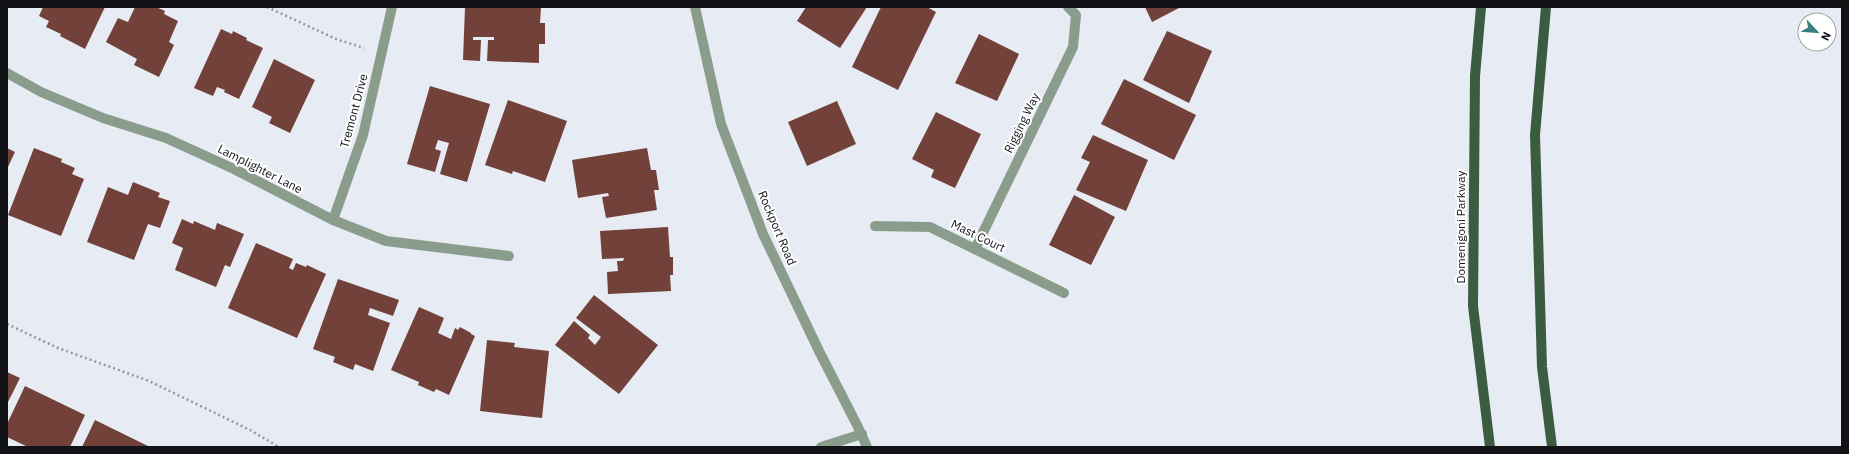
<svg xmlns="http://www.w3.org/2000/svg" width="1849" height="454" font-family="'IBM Plex Sans',sans-serif">
<style>
.building{fill:#72413a}
.lines{fill:none;stroke-linecap:round;stroke-linejoin:round}
.path{stroke:#94979e;stroke-width:2.5;stroke-dasharray:2 3;stroke-linecap:butt}
.minor{stroke:#8a9d8d;stroke-width:10}
.major{stroke:#3c5c41;stroke-width:10}
.labels{text-anchor:middle;stroke-width:4;stroke-linejoin:round;paint-order:stroke}
.street-label{font-size:12px;fill:#121316;stroke:#fff}
</style>
<rect width="100%" height="100%" fill="#e7ebf4"/>
<g class="building">
<polygon points="43,7 105,7 85,49 60,36 61,34 46,27 49,21 39,16"/>
<polygon points="135,7 156,7 165,11 164,14 178,21 169,42 174,45 159,77 134,65 137,59 106,42 118,18 128,22"/>
<polygon points="465,7 541,7 540,23 545,23 545,44 539,44 539,63 487,61 488,40 494,40 494,37 473,37 473,40 481,40 480,61 463,60"/>
<polygon points="806,7 867,7 840,48 797,21"/>
<polygon points="881,7 927,7 936,12 898,90 852,67"/>
<polygon points="1145,7 1181,7 1152,22"/>
<polygon points="221,29 232,34 233,31 247,38 246,40 263,48 239,99 224,92 225,90 217,87 213,96 194,88"/>
<polygon points="1167,31 1212,51 1189,103 1143,80"/>
<polygon points="979,34 1019,54 997,101 955,83"/>
<polygon points="274,59 315,80 290,133 269,123 272,117 252,107"/>
<polygon points="1124,79 1196,115 1174,160 1101,124"/>
<polygon points="430,86 490,104 467,182 440,174 449,143 438,140 435,149 441,151 435,172 407,164"/>
<polygon points="508,100 567,121 545,182 513,171 512,174 485,165"/>
<polygon points="837,101 856,144 807,166 788,122"/>
<polygon points="936,112 981,134 955,188 931,177 934,170 912,159"/>
<polygon points="1093,135 1148,160 1126,211 1076,190 1090,162 1081,158"/>
<polygon points="7,148 15,152 7,169"/>
<polygon points="34,148 62,159 61,162 75,168 72,174 84,179 61,236 8,215"/>
<polygon points="647,148 651,170 656,170 659,190 654,190 657,210 606,218 602,197 609,196 608,193 578,198 572,160"/>
<polygon points="133,182 160,193 158,197 170,201 160,228 148,224 134,260 87,242 108,187 128,195"/>
<polygon points="1074,195 1115,217 1091,265 1049,245"/>
<polygon points="182,219 193,224 194,221 215,230 217,223 244,234 230,267 225,265 216,287 175,270 183,248 172,243"/>
<polygon points="668,227 670,257 673,257 673,275 670,275 671,291 608,294 607,272 618,271 617,261 623,261 624,258 602,259 600,231"/>
<polygon points="256,243 293,259 289,268 293,270 296,263 306,267 307,265 326,274 297,338 228,308"/>
<polygon points="338,279 399,300 393,316 370,308 368,315 390,323 373,371 355,364 353,370 333,362 335,357 313,349"/>
<polygon points="594,295 658,345 619,394 555,345 574,321 590,335 588,338 595,345 601,337 576,318"/>
<polygon points="419,307 444,318 438,333 451,339 455,328 458,330 460,327 471,333 471,334 475,336 449,395 436,389 434,392 418,385 419,382 391,370"/>
<polygon points="487,340 515,343 514,347 549,351 542,418 480,411"/>
<polygon points="7,372 20,378 7,404"/>
<polygon points="25,386 85,415 70,447 28,447 7,437 7,424"/>
<polygon points="95,420 150,447 82,447"/>
</g>
<g class="lines">
<g class="path">
<polyline points="267,7 336,39 364,48"/>
<polyline points="7,324 58,348 149,381 250,430 279,447"/>
</g>
<g class="minor">
<polyline points="695,7 721,124 763,234 820,353 857,425 867,447"/>
<polyline points="7,73 41,92 103,118 166,138 234,169 333,220 386,241 509,256"/>
<polyline points="333,220 363,135 392,7"/>
<polyline points="875,226 930,227 1064,293"/>
<polyline points="975,249 1073,47 1076,15 1068,7"/>
<polyline points="821,447 862,434"/>
</g>
<g class="major">
<polyline points="1481,7 1475,76 1473,306 1490,447"/>
<polyline points="1546,7 1535,135 1542,367 1552,447"/>
</g>
</g>
<g class="labels">
<g class="street-label">
<text transform="translate(354 111) rotate(-75)" y="4">Tremont Drive</text>
<text transform="translate(1022 123) rotate(-64)" y="4">Rigging Way</text>
<text transform="translate(260 169) rotate(27)" y="4">Lamplighter Lane</text>
<text transform="translate(1461 227) rotate(-90)" y="4">Domenigoni Parkway</text>
<text transform="translate(777 228) rotate(67)" y="4">Rockport Road</text>
<text transform="translate(978 236) rotate(26)" y="4">Mast Court</text>
</g>
</g>
<rect width="1849" height="454" fill="none" stroke="#121316" stroke-width="16"/>
<g transform="translate(1817 32) rotate(116)"><circle r="19" fill="#ffffff" stroke="#a0a1a2"/>
<path d="M0-3L7 15L0 10L-7 15Z" fill="#367f82"/>
<text y="-6" font-size="11" font-weight="bold" text-anchor="middle" fill="#121316">N</text>
</g>
</svg>
